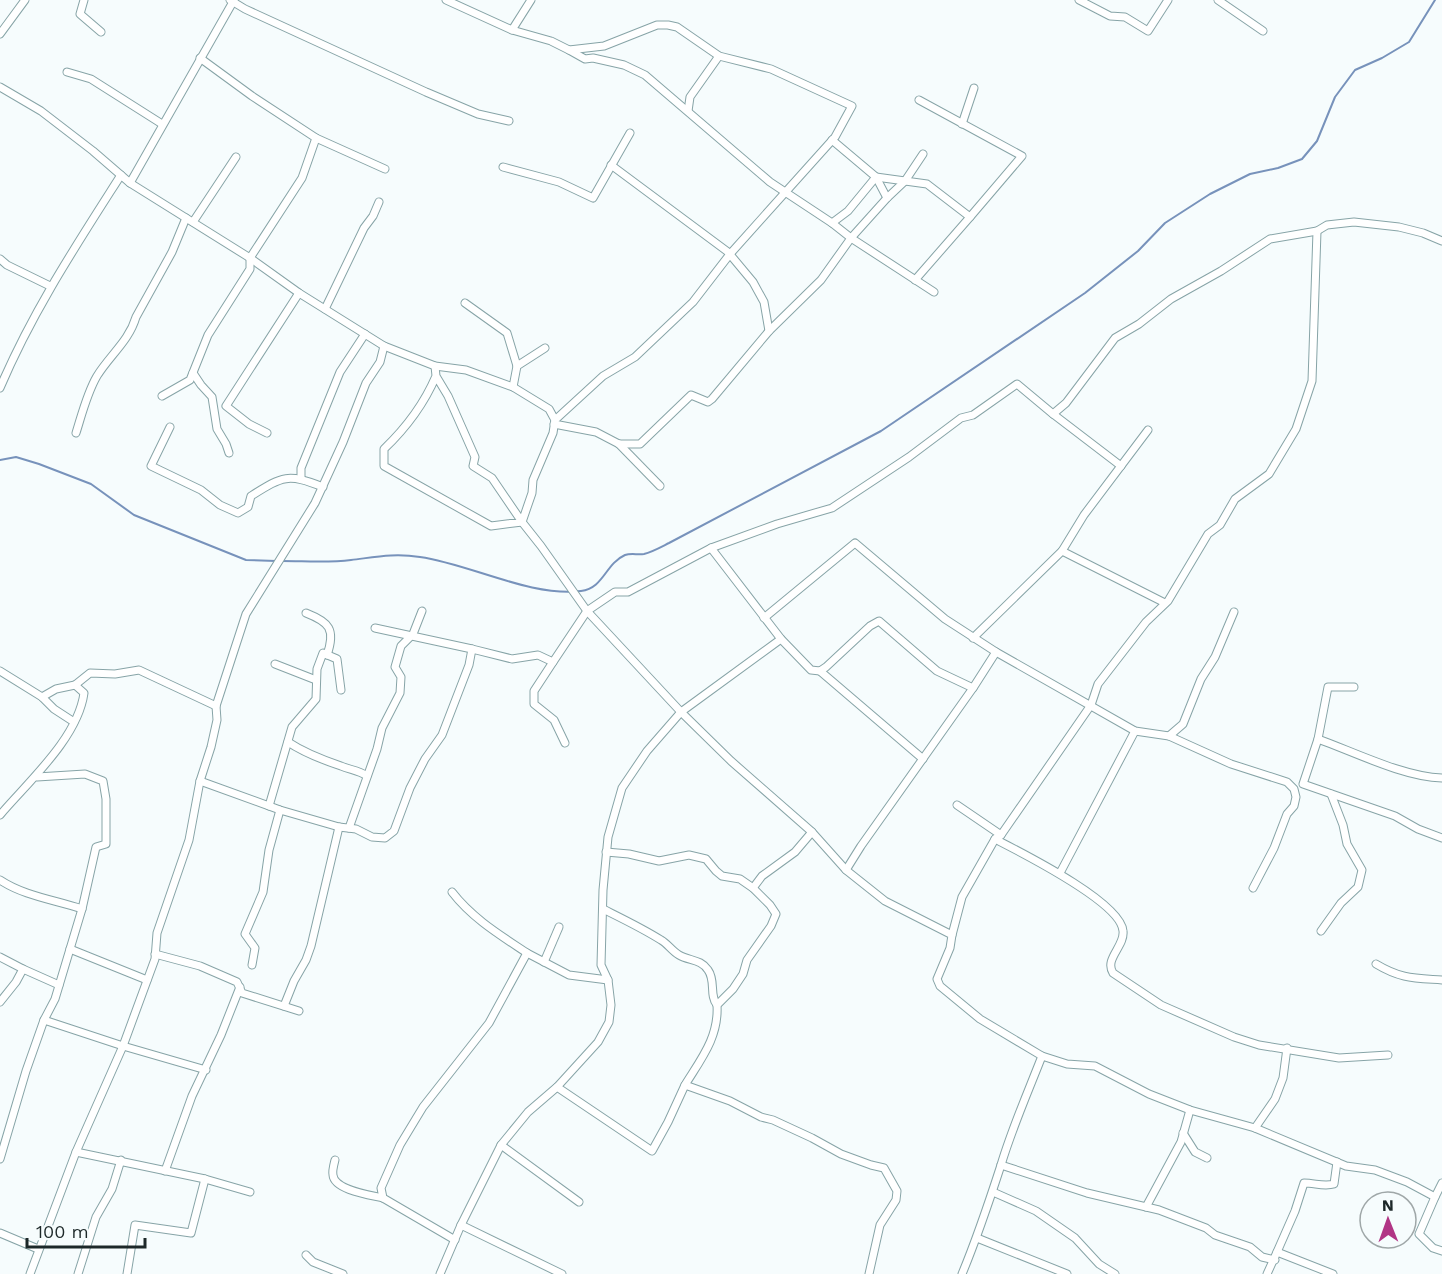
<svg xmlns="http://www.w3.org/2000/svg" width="1442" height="1274" font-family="'Work Sans',sans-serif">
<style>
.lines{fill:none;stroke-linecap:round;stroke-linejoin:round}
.stream{stroke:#7792bb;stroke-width:2}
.street-casing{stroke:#87a4a7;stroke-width:9}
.street{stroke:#fff;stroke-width:7}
</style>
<rect width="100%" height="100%" fill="#f6fcfd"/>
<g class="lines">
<g class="stream">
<polyline points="0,460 16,457 39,464 91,484 134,515 246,560 276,561"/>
<path d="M282,561C305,561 328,563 351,560C376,557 394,553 420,557C470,564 530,597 581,591C604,588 605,564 625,555C631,553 638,555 644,554C652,552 661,547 669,543L881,431L1085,293L1138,251L1165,223L1210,194L1250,174L1278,168L1302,159L1317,141L1335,97L1355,70L1382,58L1409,42L1435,0"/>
</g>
<g class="street-casing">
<g id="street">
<polyline points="84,0 80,14 101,32"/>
<polyline points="230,0 245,9 426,92 478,114 509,121"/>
<polyline points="446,0 512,30 551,41 569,50 604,46 657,25 668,25 677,27 719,56 771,69 852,106 835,137 730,254 693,302 635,357 603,376 555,420"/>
<polyline points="1079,0 1110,16 1125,17 1148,31 1168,0"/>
<polyline points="1218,0 1263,31"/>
<polyline points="512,30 531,0"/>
<polyline points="0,34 25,0"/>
<polyline points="569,50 585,59 593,58 624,65 645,75 770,182 832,223 848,211 876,177 927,184 970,217 1022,156 919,100"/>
<polyline points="67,72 91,79 162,124"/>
<path d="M0,87L41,111L93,151L130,183L250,258L299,293L384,346L435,366L466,370L513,387L549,409L555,420L553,433L533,480L532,493L522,522L541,546L587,611L681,712L731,761L812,832L846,870L885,901L952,935L950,948L937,979L940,986L980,1019L1042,1056C1028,1092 1012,1128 1001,1165C989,1202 977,1238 962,1274"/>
<polyline points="688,111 690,97 719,56"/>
<polyline points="962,124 974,88"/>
<polyline points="316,138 385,169"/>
<polyline points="832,140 876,177 887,198"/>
<polyline points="611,165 728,252 753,282 764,302 769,331"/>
<polyline points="503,167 559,182 593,198 630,133"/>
<polyline points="130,183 234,0"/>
<polyline points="193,222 236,157"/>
<polyline points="832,223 851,238 934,292"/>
<polyline points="0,259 7,265 50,286"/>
<polyline points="915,280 970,217"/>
<polyline points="465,303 507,333 517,366"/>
<polyline points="325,309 364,228 373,216 379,202"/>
<path d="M435,366L436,376L448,396L475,457L473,466L492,478L522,522L491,526L384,466V449C406,428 424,404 436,376"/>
<polyline points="193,373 201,385 212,397 217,429 226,444 229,453"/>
<polyline points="513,387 517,366 545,348"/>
<path d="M0,388C32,312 77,244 121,175"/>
<polyline points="162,396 190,380 208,335 250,269 250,258 302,178 316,138 252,96 200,58"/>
<polyline points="1053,414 1121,466"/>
<polyline points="554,424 596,432 619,444 640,444 691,395 708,402 712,399 769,331 821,280 851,238 887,198 905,181 923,154"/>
<path d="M170,427L151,466L201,490L220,505L238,513L248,507L251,496C283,476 287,473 323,487"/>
<path d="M76,433C82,414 87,393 97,376C110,355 129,341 136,317L172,252L186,218"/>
<polyline points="267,433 249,424 226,406 299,293"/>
<polyline points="619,444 660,486"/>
<polyline points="301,478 301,468 340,372 365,334"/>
<polyline points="711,548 781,639 811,670 820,671 826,667 870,626 879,621 937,671 973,688"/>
<polyline points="1062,551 1165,603"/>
<path d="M306,613C329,622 336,629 327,655"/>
<polyline points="764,618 855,543 945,619 996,652"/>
<polyline points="375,628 472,649"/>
<polyline points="973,638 1062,551 1084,515 1148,430"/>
<polyline points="553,662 534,691 534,704 554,720 565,743"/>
<polyline points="275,664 316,680"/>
<polyline points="0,671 42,697 54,709 74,722"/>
<polyline points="820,671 923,759"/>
<polyline points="42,697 56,689 75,685"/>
<polyline points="1169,736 1183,724 1201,679 1215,657 1234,612"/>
<polyline points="1318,739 1328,687 1354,687"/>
<path d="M288,742C303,752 323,760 341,766C350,770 358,770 367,776"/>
<path d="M1442,778C1404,777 1354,752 1318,739L1303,784L1395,816L1418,829L1442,838"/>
<polyline points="200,781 280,810 339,827 356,829 372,837 385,838 394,831 410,788 425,759 442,735 469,665 472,649 512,659 538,655 553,662 587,611 615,592 628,592 711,548 777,524 832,508 909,457 961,418 973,415 1017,384 1053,414 1066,403 1115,338 1139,324 1171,299 1221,271 1270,239 1317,231 1327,225 1354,222 1399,227 1423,233 1442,241"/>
<polyline points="957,805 1001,835"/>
<polyline points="269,806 292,727 316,699 317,669 323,653 337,659 341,690"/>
<path d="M0,815C28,782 78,738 84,693L75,685L90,673L115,674L139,670L216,706"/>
<polyline points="349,828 377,749 382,728 400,693 401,677 395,667 401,646 413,634 422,611"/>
<path d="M995,839C1020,852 1121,902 1123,931C1125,946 1104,959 1113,973L1161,1005L1234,1037L1259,1045L1339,1058L1388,1055"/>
<path d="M606,852L629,854L659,861L689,855L706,859L716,871L722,876L740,879L753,888L770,905L776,914L771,926L747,960L743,974L733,989L717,1005C719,1037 701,1059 685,1085"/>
<polyline points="846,870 861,846 973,688 996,652 1135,731 1169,736 1231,764 1287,782 1294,789 1296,797 1294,806 1287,814 1274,848 1253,888"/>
<polyline points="1060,873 1135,731"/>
<path d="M0,880C24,896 55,900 82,909"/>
<polyline points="753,888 762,876 795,852 812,832"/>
<path d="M452,892C472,918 500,935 527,953"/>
<path d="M603,909C623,919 642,928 661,940C668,944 672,951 679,955C689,961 701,959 708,970C716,981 709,995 717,1005"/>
<polyline points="1321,931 1341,903 1358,887 1362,870 1347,844 1343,825 1331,794"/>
<polyline points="952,935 962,897 995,839 1001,835 1091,705 1098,684 1146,622 1168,601 1208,534 1220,525 1235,499 1269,474 1296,429 1312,381 1317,231"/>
<polyline points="70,949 147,980"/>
<polyline points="155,954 200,966 237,982 242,993 299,1011"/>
<polyline points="0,957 23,969"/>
<polyline points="544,962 559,927"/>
<path d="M1376,964C1401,979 1414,978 1442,980"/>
<polyline points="252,965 255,948 245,934 263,892 269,850 280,810"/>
<polyline points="0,1002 16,982 23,969 59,985"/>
<polyline points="284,1006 294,981 306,960 311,946 339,827"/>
<polyline points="44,1020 123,1046 206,1070"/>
<polyline points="1042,1056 1067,1064 1095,1066 1149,1094 1190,1110 1255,1128 1346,1166 1375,1170 1407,1182 1435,1197 1419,1234 1433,1248 1442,1251"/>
<polyline points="557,1087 652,1151 668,1122 685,1085 730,1101 761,1117 773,1120 812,1138 841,1154 871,1165 884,1168 897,1191 896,1200 880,1225 869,1274"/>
<polyline points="1255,1128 1275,1099 1283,1078 1287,1048"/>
<polyline points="1183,1133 1195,1152 1207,1158"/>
<polyline points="501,1145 579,1202"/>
<polyline points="76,1152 205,1179 250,1192"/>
<polyline points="0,1159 26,1071 44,1020 55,999 82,909 96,847 106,844 106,799 103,781 85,774 37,777"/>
<path d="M335,1160C334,1164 332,1171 333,1175C334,1190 370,1195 383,1198"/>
<polyline points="1001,1165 1087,1193 1159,1210 1206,1228 1215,1235 1250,1247 1262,1257 1275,1260"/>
<polyline points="165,1171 192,1096 221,1035 240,987"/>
<polyline points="993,1192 1036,1211 1075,1238 1099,1264 1115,1274"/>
<polyline points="1435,1197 1442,1183"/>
<polyline points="1146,1207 1181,1142 1190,1110"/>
<polyline points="461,1225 562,1274"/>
<polyline points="0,1233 38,1249"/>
<polyline points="977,1238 1067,1274"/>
<polyline points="455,1240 383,1198 381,1188 400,1145 423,1107 489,1023 527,953 569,975 608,980"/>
<path d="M1277,1252L1295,1211L1304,1183C1315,1183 1324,1187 1334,1184L1337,1162"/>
<polyline points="306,1255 313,1262 343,1274"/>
<polyline points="30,1274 76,1152 123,1046 155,959 157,933 189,840 200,781 211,747 217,720 216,706 246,614 315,503 343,442 366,383 380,362 384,346"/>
<polyline points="78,1274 96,1217 112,1189 121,1160"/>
<polyline points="127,1274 135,1225 191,1233 205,1179"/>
<polyline points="440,1274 461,1225 501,1145 528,1112 557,1087 598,1042 609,1022 611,1005 608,980 601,965 603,890 608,837 622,788 647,751 681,712 781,639"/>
<polyline points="1267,1274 1277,1252 1333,1274"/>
</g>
</g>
<use href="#street" class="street"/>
</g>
<g transform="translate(1388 1220) rotate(359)"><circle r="28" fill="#f6fcfd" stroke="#9fa7a8" stroke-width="1.5"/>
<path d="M0-4.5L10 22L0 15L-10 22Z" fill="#b13585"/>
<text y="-9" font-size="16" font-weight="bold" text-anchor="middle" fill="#1d2829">N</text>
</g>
<path d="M27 1238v9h118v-9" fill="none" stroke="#1d2829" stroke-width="3"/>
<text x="36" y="1238" font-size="18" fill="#1d2829" stroke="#f6fcfd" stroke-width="4.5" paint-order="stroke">100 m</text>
</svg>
